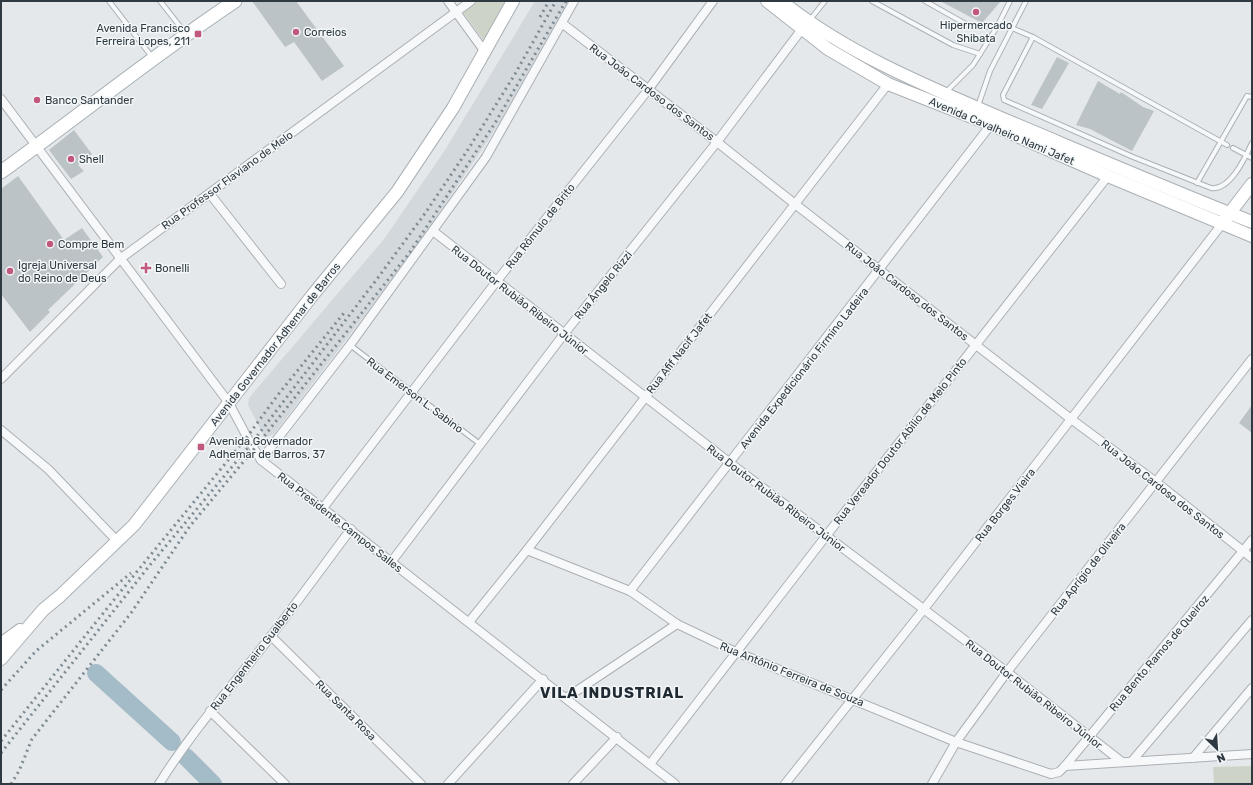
<svg xmlns="http://www.w3.org/2000/svg" width="1253" height="785" font-family="Rubik,sans-serif">
<style>
.built{fill:#d3d8dc}
.green{fill:#cdd4c7}
.lines{fill:none;stroke-linecap:round;stroke-linejoin:round}
.river{stroke:#a4bcc7;stroke-width:18}
.building{fill:#bcc3c7}
.lane-casing{stroke:#aab0b5;stroke-width:6}
.street-casing{stroke:#aab0b5;stroke-width:10}
.secondary-casing{stroke:#aab0b5;stroke-width:14}
.primary-casing{stroke:#a5afb5;stroke-width:15}
.lane{stroke:#f7f8f9;stroke-width:4}
.street{stroke:#f7f8f9;stroke-width:8}
.secondary{stroke:#fff;stroke-width:12}
.primary{stroke:#fff;stroke-width:13}
.rail{stroke:#7f8b93;stroke-width:3;stroke-dasharray:2 4;stroke-linecap:butt}
.poi-dot{fill:#c1587e;stroke:#f4f7f8;stroke-width:1.5}
.labels{text-anchor:middle;stroke-width:3;stroke-linejoin:round;paint-order:stroke}
.poi-label{font-size:11px;fill:#2e3942;stroke:#f4f7f8;text-anchor:start}
.street-label{font-size:11px;fill:#2e3942;stroke:#f4f7f8}
.district-label{font-size:15px;font-weight:bold;letter-spacing:1px;fill:#202a33;stroke:#f4f7f8}
</style>
<rect width="100%" height="100%" fill="#e4e8eb"/>
<polygon class="built" points="535,1 570,1 505,115 416,248 274,434 265,438 248,405 249,398 384,239 445,150"/>
<g class="green">
<polygon points="478,1 505,1 484,41 462,11"/>
<polygon points="1252,766 1252,784 1214,784 1213,767"/>
</g>
<g class="lines">
<g class="river">
<polyline points="96,673 172,742"/>
<polyline points="186,757 213,784"/>
</g>
</g>
<g class="building">
<polygon points="252,1 296,1 344,66 322,81 294,42 285,47"/>
<polygon points="940,1 1001,1 982,23"/>
<polygon points="1057,57 1069,63 1042,109 1031,105"/>
<polygon points="1098,81 1120,94 1121,92 1143,107 1154,111 1132,151 1090,129 1076,125"/>
<polygon points="74,130 92,154 78,165 84,171 71,179 49,150"/>
<polygon points="18,176 64,240 82,228 103,257 48,310 50,312 30,332 1,294 1,189"/>
<polygon points="1252,405 1252,433 1239,423"/>
</g>
<g class="lines">
<g class="lane-casing">
<g id="lane">
<polyline points="109,1 152,57"/>
<polyline points="160,1 186,34"/>
<polyline points="872,1 953,45 980,54"/>
<polyline points="925,1 971,27 997,27"/>
<polyline points="809,21 825,1"/>
<polyline points="1012,28 1033,37 1227,145"/>
<path d="M1033,37L1003,95L1004,100L1133,157L1211,188C1230,191 1245,158 1252,143"/>
<polyline points="945,93 973,65 997,27 1010,1"/>
<polyline points="978,106 990,71 1026,1"/>
<polyline points="1233,148 1252,158"/>
<polyline points="1197,183 1247,96 1252,97"/>
<polyline points="350,345 480,444"/>
</g>
</g>
<g class="street-casing">
<g id="street">
<polyline points="448,1 485,52"/>
<polyline points="563,24 717,142 795,204 1071,419 1156,482 1252,558"/>
<polyline points="1,99 229,403 247,437 261,460 675,784"/>
<polyline points="210,194 281,284"/>
<polyline points="433,231 730,463 1007,672 1122,762"/>
<polyline points="1,379 120,259 471,1"/>
<polyline points="1,430 48,469 118,542"/>
<polyline points="261,460 350,345 486,157 574,1"/>
<polyline points="323,508 496,282 648,90 713,1"/>
<polyline points="527,550 630,591 677,624 736,652 956,742 1051,774 1059,772 1065,766 1252,540"/>
<polyline points="392,561 564,334 717,142 805,25"/>
<polyline points="630,591 993,122"/>
<polyline points="469,622 527,550 888,84"/>
<polyline points="271,636 421,784"/>
<polyline points="566,698 677,624"/>
<polyline points="210,711 285,784"/>
<polyline points="1193,758 1252,688"/>
<polyline points="1132,761 1252,620"/>
<polyline points="650,764 826,536 1108,176"/>
<polyline points="1065,766 1252,754"/>
<path d="M159,784C192,731 233,685 271,636C298,601 324,565 351,529"/>
<polyline points="448,784 543,679"/>
<polyline points="573,784 617,737"/>
<polyline points="785,784 924,609 1222,224"/>
<polyline points="932,784 956,742 1007,672 1252,359"/>
</g>
</g>
<g class="secondary-casing">
<g id="secondary">
<polyline points="767,1 828,49 888,84 992,125 1108,176 1252,236"/>
<path d="M781,1C849,55 929,87 1008,121C1089,155 1170,190 1252,222"/>
<polyline points="1226,218 1252,184"/>
<polyline points="1,644 20,630"/>
<polyline points="1,659 43,610 60,596 134,525 311,297 397,192 453,108 513,1"/>
</g>
</g>
<g class="primary-casing">
<path id="primary" d="M1,172C79,116 154,55 235,1"/>
</g>
<use href="#lane" class="lane"/>
<use href="#street" class="street"/>
<use href="#secondary" class="secondary"/>
<use href="#primary" class="primary"/>
<g class="rail">
<polyline points="540,17 549,1"/>
<polyline points="1,690 36,651 131,573"/>
<polyline points="1,741 117,596 247,437 277,396 344,313"/>
<polyline points="1,753 150,565 251,444 377,279 426,212 469,148 515,74 556,1"/>
<polyline points="11,784 19,771 32,739 131,613 190,526 254,449 410,252 495,123 566,1"/>
</g>
</g>
<g class="poi-dot">
<circle cx="976" cy="12" r="4"/>
<circle cx="296" cy="32" r="4"/>
<rect x="194" y="30" width="8" height="8" rx="2"/>
<circle cx="37" cy="100" r="4"/>
<circle cx="71" cy="159" r="4"/>
<circle cx="50" cy="244" r="4"/>
<path d="M144 262h4v4h4v4h-4v4h-4v-4h-4v-4h4z"/>
<circle cx="10" cy="271" r="4"/>
<rect x="197" y="443" width="8" height="8" rx="2"/>
</g>
<g class="labels">
<g class="poi-label">
<text x="976" y="29" text-anchor="middle">Hipermercado<tspan x="976" dy="13">Shibata</tspan></text>
<text x="190" y="32" text-anchor="end">Avenida Francisco<tspan x="190" dy="13">Ferreira Lopes, 211</tspan></text>
<text x="304" y="36">Correios</text>
<text x="45" y="104">Banco Santander</text>
<text x="79" y="163">Shell</text>
<text x="58" y="248">Compre Bem</text>
<text x="18" y="269">Igreja Universal<tspan x="18" dy="13">do Reino de Deus</tspan></text>
<text x="155" y="272">Bonelli</text>
<text x="209" y="445">Avenida Governador<tspan x="209" dy="13">Adhemar de Barros, 37</tspan></text>
</g>
<g class="street-label">
<text transform="translate(652 92) rotate(37)" y="4">Rua João Cardoso dos Santos</text>
<text transform="translate(1002 131) rotate(23)" y="4">Avenida Cavalheiro Nami Jafet</text>
<text transform="translate(227 180) rotate(-36)" y="4">Rua Professor Flaviano de Melo</text>
<text transform="translate(540 226) rotate(-52)" y="4">Rua Rômulo de Brito</text>
<text transform="translate(603 285) rotate(-51)" y="4">Rua Ângelo Rizzi</text>
<text transform="translate(907 291) rotate(38)" y="4">Rua João Cardoso dos Santos</text>
<text transform="translate(520 300) rotate(38)" y="4">Rua Doutor Rubião Ribeiro Júnior</text>
<text transform="translate(275 344) rotate(-52)" y="4">Avenida Governador Adhemar de Barros</text>
<text transform="translate(679 353) rotate(-52)" y="4">Rua Afif Nacif Jafet</text>
<text transform="translate(804 368) rotate(-52)" y="4">Avenida Expedicionário Firmino Ladeira</text>
<text transform="translate(415 395) rotate(37)" y="4">Rua Emerson L. Sabino</text>
<text transform="translate(900 441) rotate(-52)" y="4">Rua Vereador Doutor Abílio de Melo Pinto</text>
<text transform="translate(1163 489) rotate(38)" y="4">Rua João Cardoso dos Santos</text>
<text transform="translate(776 498) rotate(37)" y="4">Rua Doutor Rubião Ribeiro Júnior</text>
<text transform="translate(1005 505) rotate(-52)" y="4">Rua Borges Vieira</text>
<text transform="translate(340 522) rotate(38)" y="4">Rua Presidente Campos Salles</text>
<text transform="translate(1088 569) rotate(-52)" y="4">Rua Aprígio de Oliveira</text>
<text transform="translate(1159 653) rotate(-50)" y="4">Rua Bento Ramos de Queiroz</text>
<text transform="translate(254 656) rotate(-52)" y="4">Rua Engenheiro Gualberto</text>
<text transform="translate(792 674) rotate(22)" y="4">Rua Antônio Ferreira de Souza</text>
<text transform="translate(1034 694) rotate(38)" y="4">Rua Doutor Rubião Ribeiro Júnior</text>
<text transform="translate(346 710) rotate(45)" y="4">Rua Santa Rosa</text>
</g>
<g class="district-label">
<text x="612" y="698">VILA INDUSTRIAL</text>
</g>
</g>
<rect width="1253" height="785" fill="none" stroke="#2e3942" stroke-width="4"/>
<g transform="translate(1217 749) rotate(155)" stroke="#f4f7f8" stroke-width="3" paint-order="stroke">
<path d="M0-3L7 15L0 10L-7 15Z" fill="#2e3942"/>
<text y="-6" font-size="11" font-weight="bold" text-anchor="middle" fill="#2e3942">N</text>
</g>
</svg>
